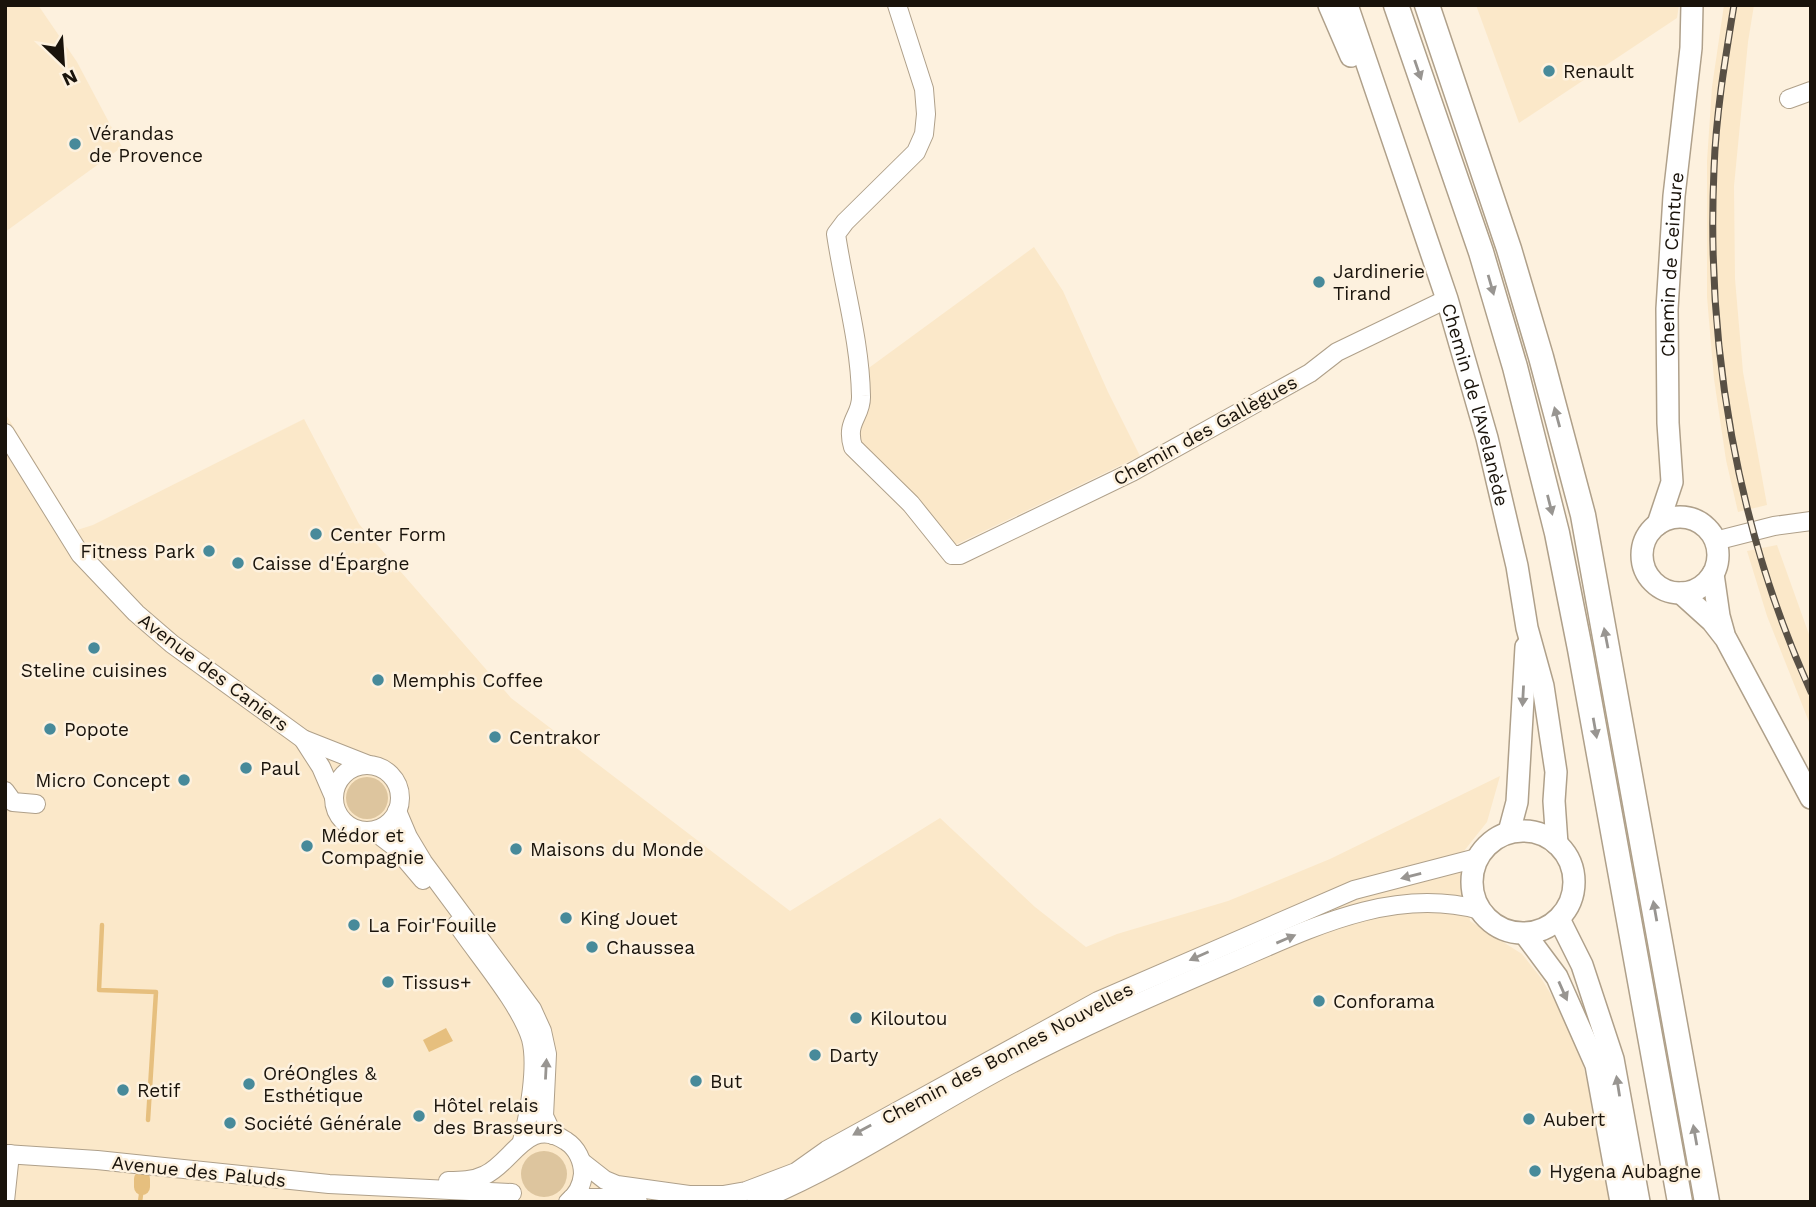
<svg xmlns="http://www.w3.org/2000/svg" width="1816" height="1207" font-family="'Work Sans',sans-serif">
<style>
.built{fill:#fbe8c9}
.green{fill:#ddc59e}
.water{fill:#e6bf7e}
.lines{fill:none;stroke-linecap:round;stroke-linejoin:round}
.stream{stroke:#e6bf7e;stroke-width:4.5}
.canal{stroke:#e6bf7e;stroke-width:16}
.minor-casing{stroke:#afa08a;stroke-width:20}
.major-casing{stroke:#afa08a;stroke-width:24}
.highway-casing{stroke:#afa08a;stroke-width:27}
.minor{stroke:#fff;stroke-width:18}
.major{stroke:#fff;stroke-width:21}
.highway{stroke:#fff;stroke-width:24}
.rail-casing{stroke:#585045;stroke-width:7}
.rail{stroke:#fdf1de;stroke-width:4.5;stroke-dasharray:13;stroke-linecap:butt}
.oneway{fill:#989591}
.poi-dot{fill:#478a9a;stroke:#fdf1de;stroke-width:2.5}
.labels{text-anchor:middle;stroke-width:5;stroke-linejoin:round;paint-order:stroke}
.poi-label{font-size:19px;fill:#19130b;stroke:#fdf1de;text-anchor:start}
.street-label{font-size:19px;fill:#19130b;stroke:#fdf1de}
</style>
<rect width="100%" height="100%" fill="#fdf1de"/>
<g class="built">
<polygon points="5,5 38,5 77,62 122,147 5,232"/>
<polygon points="1476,5 1679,5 1677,18 1519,123"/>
<polygon points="1724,5 1754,5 1748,42 1734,186 1735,279 1743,372 1767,505 1738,512 1726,460 1714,379 1707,297 1707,161 1712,87"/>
<polygon points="1034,247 1063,291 1108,392 1140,456 951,547 864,453 856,428 866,370"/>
<polygon points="5,413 77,530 93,525 304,419 359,524 511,698 790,911 940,818 1035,907 1086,947 1117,934 1228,901 1330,859 1500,776 1487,822 1464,851 1470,921 1522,954 1541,978 1558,1006 1580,1051 1607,1172 1611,1202 5,1202"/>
<polygon points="1777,545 1811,640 1811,727 1767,616 1747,551"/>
</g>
<g class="green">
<circle cx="367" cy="798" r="21"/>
<circle cx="544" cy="1174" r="23"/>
</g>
<polygon class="water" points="446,1028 453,1041 429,1052 423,1040"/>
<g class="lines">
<g class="stream">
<polyline points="102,925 99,990 156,992 148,1120"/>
<polyline points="140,1202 142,1187"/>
</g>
<polyline class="canal" points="142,1187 142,1179"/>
<g class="minor-casing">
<g id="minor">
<path d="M897,5L924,89L926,114L924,134L916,152L845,222L836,234C844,288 860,341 861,396C862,416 845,421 853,447L911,504L952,555H960L1132,472L1310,373L1337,352L1447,299"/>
<polyline points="1789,99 1811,91"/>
<polyline points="5,433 80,554 136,613 172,644 303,739 369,765"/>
<polyline points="1715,541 1774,526 1811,521"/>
<polyline points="303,739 321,767 334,797"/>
<circle cx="367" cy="798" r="33"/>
<polyline points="5,791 13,802 36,804"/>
<polyline points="397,811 408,837 423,862 532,1009 542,1031 547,1054 544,1116 553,1135"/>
<polyline points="374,831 395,847 423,880"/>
<path d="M457,924C478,955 521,1005 531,1039C538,1066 529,1115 522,1141"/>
<polyline points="5,1154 97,1160 329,1184 512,1193"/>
<polyline points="582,1162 605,1180 617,1185 689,1195 723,1195 746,1191 796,1172 827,1150 1098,1001 1354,890 1477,858"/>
<path d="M448,1181C460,1181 473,1181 485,1175C513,1162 528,1115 566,1141C577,1148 583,1161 583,1174C582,1185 577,1195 568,1202"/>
<polyline points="572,1198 614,1198 638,1202"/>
<polyline points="5,1201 10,1154"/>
<path d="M756,1202C842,1167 920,1113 1002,1069C1077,1029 1155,995 1232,962C1311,928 1394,886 1480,910"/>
</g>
</g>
<g class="major-casing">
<g id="major">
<polyline points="1329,5 1351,56"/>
<path id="s1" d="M1347,5L1447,299L1487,438L1517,566L1527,628L1543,686L1556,772L1554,801L1557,844"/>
<circle cx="1680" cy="555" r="38"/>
<path id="s2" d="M1658,524L1672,482L1668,423L1667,309L1674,196L1691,48L1692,5"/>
<polyline points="1713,574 1719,616 1724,634"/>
<polyline points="1681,593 1712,621 1726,639 1811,798"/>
<circle cx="1523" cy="882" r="51"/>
<polyline points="1509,832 1517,802 1526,647"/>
<polyline points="1559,919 1582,965 1613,1059 1639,1202"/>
<polyline points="1525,934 1557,977 1596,1065 1621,1202"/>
</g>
</g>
<g class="highway-casing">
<g id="highway">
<polyline points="1396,5 1481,252 1515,367 1557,533 1580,649 1680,1202"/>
<polyline points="1427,5 1509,249 1541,357 1583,515 1707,1202"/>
</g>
</g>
<use href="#minor" class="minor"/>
<use href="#major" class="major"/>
<use href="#highway" class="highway"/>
<g class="rail-casing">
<path id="rail" d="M1734,5C1725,60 1716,114 1714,169C1706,346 1737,530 1811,692"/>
</g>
<use href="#rail" class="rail"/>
</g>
<defs><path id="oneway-solid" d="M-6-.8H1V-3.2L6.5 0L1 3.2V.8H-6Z" transform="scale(1.75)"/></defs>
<g class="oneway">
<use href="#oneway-solid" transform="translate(1418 70) rotate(71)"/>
<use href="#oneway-solid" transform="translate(1491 285) rotate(74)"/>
<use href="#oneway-solid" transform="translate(1557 417) rotate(-105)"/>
<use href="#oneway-solid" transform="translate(1550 505) rotate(76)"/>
<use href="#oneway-solid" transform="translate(1606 638) rotate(-101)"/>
<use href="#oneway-solid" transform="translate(1523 696) rotate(93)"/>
<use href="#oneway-solid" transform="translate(1595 728) rotate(80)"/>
<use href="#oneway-solid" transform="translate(1411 876) rotate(166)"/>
<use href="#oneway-solid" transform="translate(1655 911) rotate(-100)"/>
<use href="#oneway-solid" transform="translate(1286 939) rotate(-23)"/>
<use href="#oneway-solid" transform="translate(1199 956) rotate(156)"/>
<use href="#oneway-solid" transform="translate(1563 991) rotate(66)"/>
<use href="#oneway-solid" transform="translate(546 1069) rotate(-87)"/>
<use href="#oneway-solid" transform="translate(1618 1086) rotate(-99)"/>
<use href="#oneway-solid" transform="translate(862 1130) rotate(151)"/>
<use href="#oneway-solid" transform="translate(1695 1135) rotate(-100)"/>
</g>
<g class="poi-dot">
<circle cx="1549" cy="71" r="7"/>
<circle cx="75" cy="144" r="7"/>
<circle cx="1319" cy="282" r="7"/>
<circle cx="316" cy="534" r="7"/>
<circle cx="209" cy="551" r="7"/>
<circle cx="238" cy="563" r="7"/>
<circle cx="94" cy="648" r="7"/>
<circle cx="378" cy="680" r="7"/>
<circle cx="50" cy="729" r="7"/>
<circle cx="495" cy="737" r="7"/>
<circle cx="246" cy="768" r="7"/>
<circle cx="184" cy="780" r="7"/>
<circle cx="307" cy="846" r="7"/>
<circle cx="516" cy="849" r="7"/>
<circle cx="566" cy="918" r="7"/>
<circle cx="354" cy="925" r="7"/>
<circle cx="592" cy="947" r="7"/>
<circle cx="388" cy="982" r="7"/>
<circle cx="1319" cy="1001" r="7"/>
<circle cx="856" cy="1018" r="7"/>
<circle cx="815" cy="1055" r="7"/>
<circle cx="696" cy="1081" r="7"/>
<circle cx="249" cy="1084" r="7"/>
<circle cx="123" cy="1090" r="7"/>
<circle cx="419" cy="1116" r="7"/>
<circle cx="1529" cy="1119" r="7"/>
<circle cx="230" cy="1123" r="7"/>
<circle cx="1535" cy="1171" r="7"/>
</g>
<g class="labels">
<g class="poi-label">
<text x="1563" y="78">Renault</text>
<text x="89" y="140">Vérandas<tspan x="89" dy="22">de Provence</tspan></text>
<text x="1333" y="278">Jardinerie<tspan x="1333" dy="22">Tirand</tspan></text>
<text x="330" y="541">Center Form</text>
<text x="195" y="558" text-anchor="end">Fitness Park</text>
<text x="252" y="570">Caisse d'Épargne</text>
<text x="94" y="677" text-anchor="middle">Steline cuisines</text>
<text x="392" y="687">Memphis Coffee</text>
<text x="64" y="736">Popote</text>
<text x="509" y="744">Centrakor</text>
<text x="260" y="775">Paul</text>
<text x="170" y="787" text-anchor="end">Micro Concept</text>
<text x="321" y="842">Médor et<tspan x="321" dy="22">Compagnie</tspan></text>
<text x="530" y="856">Maisons du Monde</text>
<text x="580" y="925">King Jouet</text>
<text x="368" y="932">La Foir'Fouille</text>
<text x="606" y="954">Chaussea</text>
<text x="402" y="989">Tissus+</text>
<text x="1333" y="1008">Conforama</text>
<text x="870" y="1025">Kiloutou</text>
<text x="829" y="1062">Darty</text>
<text x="263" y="1080">OréOngles &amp;<tspan x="263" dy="22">Esthétique</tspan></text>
<text x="710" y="1088">But</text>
<text x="137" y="1097">Retif</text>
<text x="433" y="1112">Hôtel relais<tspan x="433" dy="22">des Brasseurs</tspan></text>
<text x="1543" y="1126">Aubert</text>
<text x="244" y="1130">Société Générale</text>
<text x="1549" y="1178">Hygena Aubagne</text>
</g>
<g class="street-label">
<text dy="7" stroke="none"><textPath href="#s2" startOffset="262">Chemin de Ceinture</textPath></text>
<text dy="7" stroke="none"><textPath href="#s1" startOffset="420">Chemin de l'Avelanède</textPath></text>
<text transform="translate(1205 430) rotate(-29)" y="7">Chemin des Gallègues</text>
<text transform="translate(214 672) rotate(37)" y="7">Avenue des Caniers</text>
<text transform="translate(1007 1053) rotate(-28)" y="7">Chemin des Bonnes Nouvelles</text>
<text transform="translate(199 1171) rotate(6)" y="7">Avenue des Paluds</text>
</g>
</g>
<rect width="1816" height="1207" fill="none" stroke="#19130b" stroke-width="14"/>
<g transform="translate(63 63) rotate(155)" stroke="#fdf1de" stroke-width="5" paint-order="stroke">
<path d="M0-5L12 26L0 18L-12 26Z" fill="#19130b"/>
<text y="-10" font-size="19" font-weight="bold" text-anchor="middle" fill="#19130b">N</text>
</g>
</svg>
